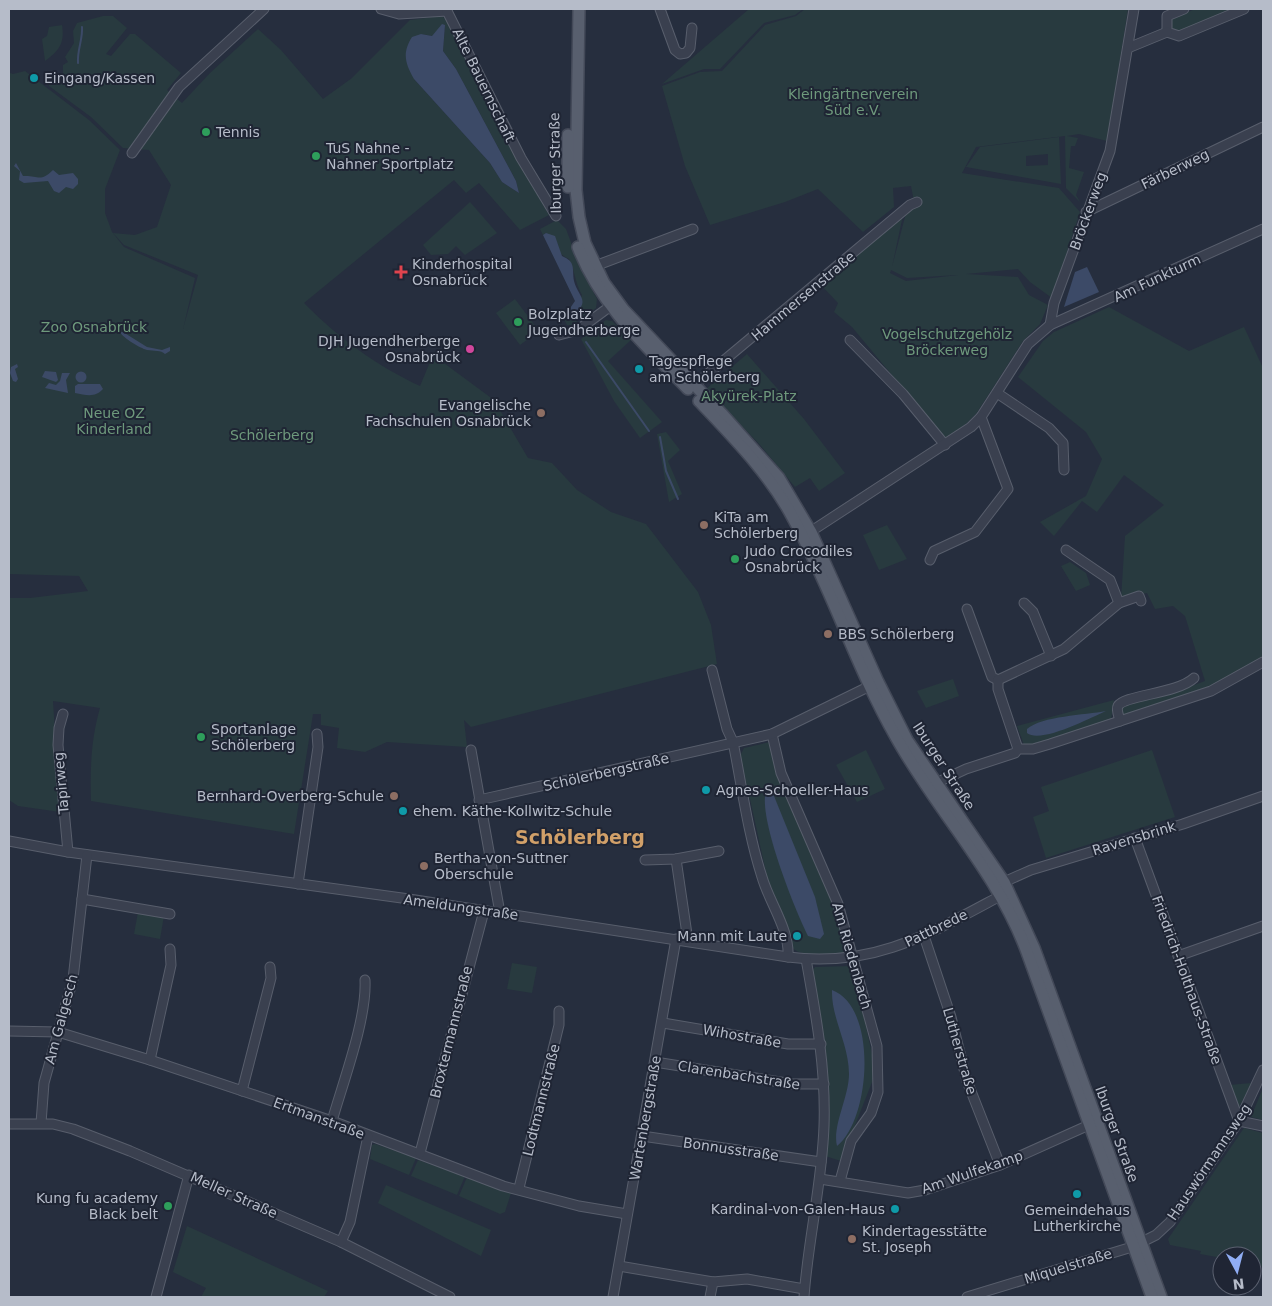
<svg xmlns="http://www.w3.org/2000/svg" width="1272" height="1306" font-family="'DejaVu Sans',sans-serif">
<style>
.green{fill:#283a3f;fill-rule:evenodd}
.water{fill:#3c4a67}
.lines{fill:none;stroke-linecap:round;stroke-linejoin:round}
.stream{stroke:#3c4a67;stroke-width:2}
.minor-casing{stroke:#585e6c;stroke-width:11}
.major-casing{stroke:#434958;stroke-width:14}
.minor{stroke:#3a404f;stroke-width:9}
.major{stroke:#585f6e;stroke-width:11}
.culture-dot{fill:#0f9aa8;stroke:#1f2534;stroke-width:2}
.leisure-dot{fill:#2e9e5b;stroke:#1f2534;stroke-width:2}
.health-dot{fill:#e0444e;stroke:#1f2534;stroke-width:2}
.hotel-dot{fill:#d1479c;stroke:#1f2534;stroke-width:2}
.education-dot{fill:#8d6e63;stroke:#1f2534;stroke-width:2}
.labels{text-anchor:middle;stroke-width:4;stroke-linejoin:round;paint-order:stroke}
.poi-label{font-size:14px;fill:#b6bcc9;stroke:#1f2534;text-anchor:start}
.street-label{font-size:14px;fill:#b6bcc9;stroke:#1f2534}
.park-label{font-size:14px;fill:#6e997c;stroke:#1f2534}
.district-label{font-size:19px;font-weight:bold;fill:#d1a069;stroke:#1f2534}
</style>
<rect width="100%" height="100%" fill="#262e3e"/>
<g class="green">
<polygon points="749,9 803,9 795,15 764,23 720,69 704,69 662,84"/>
<path d="M805,9H1128L1107,141L1079,134L1067,136L1078,138L1075,146H1071L1069,168L1084,172L1076,195L1080,202L1066,188L1065,136L976,147L962,173L1059,188L1080,212L1052,298L1030,282L1018,269L966,274L1018,277L1029,295L1048,305L1040,324L1023,341L976,414L965,425L945,439L852,327L834,312L838,303L819,283L903,215L892,267L906,213L915,206L911,186L893,188L894,207L863,232L818,189L785,202L710,225L685,166L662,86L700,72L722,71L765,25L796,16ZM891,270L907,278L958,275L906,281L890,273Z"/>
<polygon points="1195,9 1231,9 1179,31 1172,29 1172,19"/>
<path d="M103,16H113L127,28L106,54L111,56L130,34H135L181,73L167,90L182,103L210,73L258,29L281,50L323,99L352,78L410,20L442,16L449,22L518,160L549,215L520,230L479,183L466,193L454,180L304,303C337,337 377,366 420,386L433,355L494,400L528,458L552,463L577,490L611,512L646,524L698,592L711,625L717,664L471,727L464,720L467,747L387,742L365,752L337,748L339,728L321,725V714H313L294,834L91,801C90,769 91,739 100,708L53,701L60,812L18,806L9,800V598H30L88,591L79,576L9,574L10,73L13,74L25,71L89,120L120,150L105,189V213L112,232L124,247L195,278L183,329L198,275L124,245L113,233L135,235L157,227L171,185L149,150L123,148L91,117L49,86L48,79L51,82L63,74V65L68,62L65,57L74,43L73,31L77,23ZM445,25L443,51L456,69L516,181L519,193L502,182L490,163L414,79L421,34L432,36Z"/>
<path d="M62,25C65,43 59,51 45,61L42,39L47,36L49,27Z"/>
<path d="M1059,137L1061,184L966,167L980,147ZM1048,154V165L1026,166V156Z"/>
<polygon points="470,202 497,233 465,255 456,246 448,254 431,255 423,245"/>
<path d="M557,220L566,229L580,267L597,299L596,308L572,325H567L564,319L566,314L572,315L582,295C575,283 575,271 569,259C561,255 559,253 558,244L546,233L543,235L540,229Z"/>
<polygon points="515,299 539,331 520,345 496,313"/>
<polygon points="1109,307 1189,351 1244,327 1263,368 1263,661 1209,690 1126,715 1122,714 1120,708 1124,705 1165,696 1205,681 1185,616 1173,606 1155,609 1147,593 1121,599 1125,536 1164,505 1124,475 1097,512 1082,501 1054,536 1040,522 1086,496 1102,459 1086,432 1018,377 1043,341 1054,332"/>
<polygon points="606,320 612,321 631,340 608,361 662,422 640,438 614,401 581,339"/>
<polygon points="747,354 804,419 845,473 819,491 810,478 795,487 760,445 706,389"/>
<polygon points="666,432 680,450 668,461 682,494 669,502 657,434"/>
<polygon points="887,525 907,559 879,570 863,535"/>
<polygon points="1070,562 1086,573 1090,585 1076,591 1061,566"/>
<polygon points="953,679 959,696 926,708 917,691"/>
<polygon points="1114,700 1111,720 1032,745 1024,745 1017,726"/>
<path d="M770,742L781,779L780,783L819,866L834,909L838,912L847,953C835,954 805,957 795,950C791,947 789,941 787,936L789,933L767,877L750,799L747,796L740,756L744,748Z"/>
<polygon points="866,750 885,789 857,802 836,765"/>
<polygon points="1152,750 1175,817 1046,858 1033,817 1049,811 1041,787"/>
<polygon points="138,912 164,916 160,939 134,934"/>
<polygon points="512,963 537,967 532,993 507,989"/>
<polygon points="851,966 863,1001 861,1004 876,1072 841,1161 825,1156 828,1085 825,1048 812,971 815,967"/>
<polygon points="1252,1083 1238,1109 1229,1085"/>
<polygon points="1263,1088 1263,1120 1251,1117"/>
<polygon points="1244,1128 1263,1133 1263,1267 1252,1265 1252,1256 1222,1256 1222,1258 1200,1254 1201,1251 1170,1245 1168,1239"/>
<polygon points="375,1144 416,1158 409,1175 370,1159 372,1145"/>
<polygon points="418,1160 465,1176 457,1195 411,1176"/>
<polygon points="467,1177 511,1193 505,1212 500,1214 459,1196"/>
<polygon points="386,1185 491,1230 481,1256 378,1203"/>
<polygon points="187,1226 328,1291 324,1297 201,1297 206,1288 173,1272"/>
</g>
<g class="water">
<path d="M442,24L445,25L443,51L456,69L516,181L519,193L502,182L490,163L414,79C405,63 402,53 412,37L421,34L432,36Z"/>
<path d="M16,163L23,176C38,175 40,183 53,170L59,175L73,173L78,179V184L73,189L66,187L59,193L54,191L48,181L24,183L19,180L20,171L14,166Z"/>
<path d="M546,233L555,236L562,256C576,262 572,268 574,281C578,297 592,301 572,315L566,314L575,301L543,235Z"/>
<polygon points="1087,267 1099,292 1064,307 1075,272"/>
<path d="M120,332H123L147,347L162,350L170,347V351L165,354C161,350 154,351 147,350C140,348 123,338 120,332Z"/>
<polygon points="17,364 18,367 15,369 18,379 16,382 13,381 10,373 11,367"/>
<polygon points="45,371 56,372 58,380 56,382 42,377"/>
<circle cx="81" cy="377" r="5.5"/>
<polygon points="62,373 70,373 66,380 68,393 45,388 49,383 56,385 60,381"/>
<path d="M78,384H100L103,389C95,398 86,395 75,393V386Z"/>
<path d="M1106,711C1090,718 1041,744 1027,733V729C1042,716 1085,715 1106,711Z"/>
<path d="M767,789L774,796L815,897L824,934L820,939L808,936C796,913 755,811 767,789Z"/>
<path d="M832,990C878,1007 871,1119 837,1146C832,1126 849,1097 849,1074C849,1044 831,1018 832,990Z"/>
</g>
<g class="lines">
<g class="stream">
<path d="M78,63C77,50 83,39 82,27"/>
<polyline points="586,342 649,431"/>
<polyline points="660,437 666,471 678,499"/>
</g>
<g class="minor-casing">
<g id="minor">
<polyline points="381,9 399,14 447,11"/>
<polyline points="660,9 675,50 680,54 686,53 690,48 692,28"/>
<polyline points="1184,9 1167,16 1167,32 1179,36 1244,9"/>
<polyline points="447,11 521,158 556,216"/>
<polyline points="1128,48 1167,32"/>
<polyline points="132,153 179,87 264,9"/>
<polyline points="1086,212 1263,127"/>
<polyline points="595,266 693,229"/>
<polyline points="1050,325 1054,303 1110,151 1134,9"/>
<polyline points="559,335 578,330 616,302"/>
<polyline points="850,340 903,394 945,445"/>
<polyline points="691,388 910,205 917,202"/>
<polyline points="997,393 1049,428 1063,443 1064,470"/>
<polyline points="807,534 971,427 981,417 1028,344 1050,325 1263,229"/>
<polyline points="930,560 934,551 975,532 1008,489 981,417"/>
<polyline points="1024,603 1033,612 1051,656"/>
<polyline points="1119,603 1139,596 1141,601"/>
<polyline points="967,609 992,677 998,680"/>
<path d="M712,670L727,729L733,742C742,787 748,834 762,877C769,902 790,930 788,957"/>
<polyline points="998,680 1064,649 1119,603 1110,580 1066,550"/>
<polyline points="998,680 998,689 1018,749"/>
<polyline points="63,714 59,728 58,745 68,852"/>
<path d="M1120,721C1119,716 1116,710 1118,706C1124,695 1177,694 1194,678"/>
<polyline points="772,734 781,773 838,904 877,1046 878,1092 871,1113 851,1141 840,1181"/>
<polyline points="471,750 500,913"/>
<polyline points="936,783 966,769 1015,753 1018,749 1033,749 1050,744 1211,691 1263,662"/>
<polyline points="479,800 772,734 876,683"/>
<polyline points="1135,838 1239,1121"/>
<path d="M9,841L68,852L409,899L788,957C874,968 929,934 1002,895L1004,882L1031,870L1183,824L1263,796"/>
<polyline points="676,859 688,941"/>
<polyline points="645,860 676,859 719,851"/>
<polyline points="298,884 318,747 317,734"/>
<polyline points="82,899 170,914"/>
<polyline points="924,936 951,1017 967,1081 1000,1165"/>
<polyline points="1178,956 1263,926"/>
<polyline points="663,1023 788,1044 821,1044"/>
<polyline points="9,1031 58,1032 150,1060 332,1121 503,1186 579,1206 627,1214"/>
<polyline points="150,1060 171,965 170,949"/>
<polyline points="655,1062 793,1084 824,1084"/>
<polyline points="242,1091 271,978 270,967"/>
<path d="M332,1121C343,1082 367,1019 365,980"/>
<polyline points="1239,1121 1263,1126"/>
<polyline points="41,1123 44,1083 73,979 87,855"/>
<polyline points="9,1124 53,1124 73,1129 130,1151 341,1242 450,1297"/>
<polyline points="642,1136 821,1162"/>
<polyline points="420,1153 484,911"/>
<polyline points="820,1179 908,1193 925,1190 1000,1165 1089,1125"/>
<polyline points="519,1188 559,1025 559,1011"/>
<polyline points="341,1242 350,1222 368,1136"/>
<polyline points="619,1266 713,1282 747,1279 804,1289"/>
<polyline points="156,1297 189,1175"/>
<polyline points="613,1297 676,939"/>
<polyline points="710,1297 713,1282"/>
<path d="M804,1297C808,1240 822,1184 824,1126C826,1069 816,1015 806,959"/>
<polyline points="967,1297 1132,1247 1156,1235 1170,1222 1239,1121 1263,1070"/>
</g>
</g>
<g class="major-casing">
<g id="major">
<polyline points="579,9 576,190 579,217 585,243 604,283 623,309 722,414 779,478 811,532 878,682 907,740 1004,882 1034,948 1161,1297"/>
<polyline points="568,135 568,187"/>
<path d="M578,247C601,306 645,345 688,389"/>
<path d="M699,401C733,437 770,474 793,518C832,589 856,667 896,737C937,811 997,871 1027,952L1152,1297"/>
</g>
</g>
<use href="#minor" class="minor"/>
<use href="#major" class="major"/>
</g>
<g class="culture-dot">
<circle cx="34" cy="78" r="5"/>
<circle cx="639" cy="369" r="5"/>
<circle cx="706" cy="790" r="5"/>
<circle cx="403" cy="811" r="5"/>
<circle cx="797" cy="936" r="5"/>
<circle cx="1077" cy="1194" r="5"/>
<circle cx="895" cy="1209" r="5"/>
</g>
<g class="leisure-dot">
<circle cx="206" cy="132" r="5"/>
<circle cx="316" cy="156" r="5"/>
<circle cx="518" cy="322" r="5"/>
<circle cx="735" cy="559" r="5"/>
<circle cx="201" cy="737" r="5"/>
<circle cx="168" cy="1206" r="5"/>
</g>
<path class="health-dot" d="M398.5 264.5h5v5h5v5h-5v5h-5v-5h-5v-5h5z"/>
<circle class="hotel-dot" cx="470" cy="349" r="5"/>
<g class="education-dot">
<circle cx="541" cy="413" r="5"/>
<circle cx="704" cy="525" r="5"/>
<circle cx="828" cy="634" r="5"/>
<circle cx="394" cy="796" r="5"/>
<circle cx="424" cy="866" r="5"/>
<circle cx="852" cy="1239" r="5"/>
</g>
<g class="labels">
<g class="poi-label">
<text x="44" y="83">Eingang/Kassen</text>
<text x="216" y="137">Tennis</text>
<text x="326" y="153">TuS Nahne -<tspan x="326" dy="16">Nahner Sportplatz</tspan></text>
<text x="412" y="269">Kinderhospital<tspan x="412" dy="16">Osnabrück</tspan></text>
<text x="528" y="319">Bolzplatz<tspan x="528" dy="16">Jugendherberge</tspan></text>
<text x="460" y="346" text-anchor="end">DJH Jugendherberge<tspan x="460" dy="16">Osnabrück</tspan></text>
<text x="649" y="366">Tagespflege<tspan x="649" dy="16">am Schölerberg</tspan></text>
<text x="531" y="410" text-anchor="end">Evangelische<tspan x="531" dy="16">Fachschulen Osnabrück</tspan></text>
<text x="714" y="522">KiTa am<tspan x="714" dy="16">Schölerberg</tspan></text>
<text x="745" y="556">Judo Crocodiles<tspan x="745" dy="16">Osnabrück</tspan></text>
<text x="838" y="639">BBS Schölerberg</text>
<text x="211" y="734">Sportanlage<tspan x="211" dy="16">Schölerberg</tspan></text>
<text x="716" y="795">Agnes-Schoeller-Haus</text>
<text x="384" y="801" text-anchor="end">Bernhard-Overberg-Schule</text>
<text x="413" y="816">ehem. Käthe-Kollwitz-Schule</text>
<text x="434" y="863">Bertha-von-Suttner<tspan x="434" dy="16">Oberschule</tspan></text>
<text x="787" y="941" text-anchor="end">Mann mit Laute</text>
<text x="158" y="1203" text-anchor="end">Kung fu academy<tspan x="158" dy="16">Black belt</tspan></text>
<text x="885" y="1214" text-anchor="end">Kardinal-von-Galen-Haus</text>
<text x="1077" y="1215" text-anchor="middle">Gemeindehaus<tspan x="1077" dy="16">Lutherkirche</tspan></text>
<text x="862" y="1236">Kindertagesstätte<tspan x="862" dy="16">St. Joseph</tspan></text>
</g>
<g class="street-label">
<text transform="translate(484 85) rotate(64)" y="5">Alte Bauernschaft</text>
<text transform="translate(555 163) rotate(-91)" y="5">Iburger Straße</text>
<text transform="translate(1175 169) rotate(-26)" y="5">Färberweg</text>
<text transform="translate(1088 211) rotate(-70)" y="5">Bröckerweg</text>
<text transform="translate(1157 278) rotate(-25)" y="5">Am Funkturm</text>
<text transform="translate(803 296) rotate(-40)" y="5">Hammersenstraße</text>
<text transform="translate(944 766) rotate(57)" y="5">Iburger Straße</text>
<text transform="translate(606 772) rotate(-13)" y="5">Schölerbergstraße</text>
<text transform="translate(61 783) rotate(-95)" y="5">Tapirweg</text>
<text transform="translate(1134 838) rotate(-17)" y="5">Ravensbrink</text>
<text transform="translate(461 907) rotate(8)" y="5">Ameldungstraße</text>
<text transform="translate(936 928) rotate(-26)" y="5">Pattbrede</text>
<text transform="translate(852 956) rotate(74)" y="5">Am Riedenbach</text>
<text transform="translate(1187 980) rotate(70)" y="5">Friedrich-Holthaus-Straße</text>
<text transform="translate(61 1019) rotate(-75)" y="5">Am Galgesch</text>
<text transform="translate(451 1032) rotate(-76)" y="5">Broxtermannstraße</text>
<text transform="translate(742 1036) rotate(10)" y="5">Wihostraße</text>
<text transform="translate(960 1051) rotate(74)" y="5">Lutherstraße</text>
<text transform="translate(739 1075) rotate(9)" y="5">Clarenbachstraße</text>
<text transform="translate(541 1100) rotate(-76)" y="5">Lodtmannstraße</text>
<text transform="translate(319 1118) rotate(20)" y="5">Ertmanstraße</text>
<text transform="translate(645 1118) rotate(-80)" y="5">Wartenbergstraße</text>
<text transform="translate(1117 1134) rotate(70)" y="5">Iburger Straße</text>
<text transform="translate(731 1149) rotate(8)" y="5">Bonnusstraße</text>
<text transform="translate(1209 1162) rotate(-56)" y="5">Hauswörmannsweg</text>
<text transform="translate(972 1172) rotate(-19)" y="5">Am Wulfekamp</text>
<text transform="translate(234 1195) rotate(24)" y="5">Meller Straße</text>
<text transform="translate(1068 1266) rotate(-17)" y="5">Miquelstraße</text>
</g>
<g class="park-label">
<text x="853" y="99">Kleingärtnerverein<tspan x="853" dy="16">Süd e.V.</tspan></text>
<text x="94" y="332">Zoo Osnabrück</text>
<text x="947" y="339">Vogelschutzgehölz<tspan x="947" dy="16">Bröckerweg</tspan></text>
<text x="749" y="401">Akyürek-Platz</text>
<text x="114" y="418">Neue OZ<tspan x="114" dy="16">Kinderland</tspan></text>
<text x="272" y="440">Schölerberg</text>
</g>
<g class="district-label">
<text x="580" y="844">Schölerberg</text>
</g>
</g>
<rect width="1272" height="1306" fill="none" stroke="#b6bcc9" stroke-width="20"/>
<g transform="translate(1237 1271) rotate(173)"><circle r="24" fill="#1f2534" stroke="#5b6170"/>
<path d="M0-4L9 19L0 12L-9 19Z" fill="#90adf4"/>
<text y="-8" font-size="14" font-weight="bold" text-anchor="middle" fill="#b6bcc9">N</text>
</g>
</svg>
